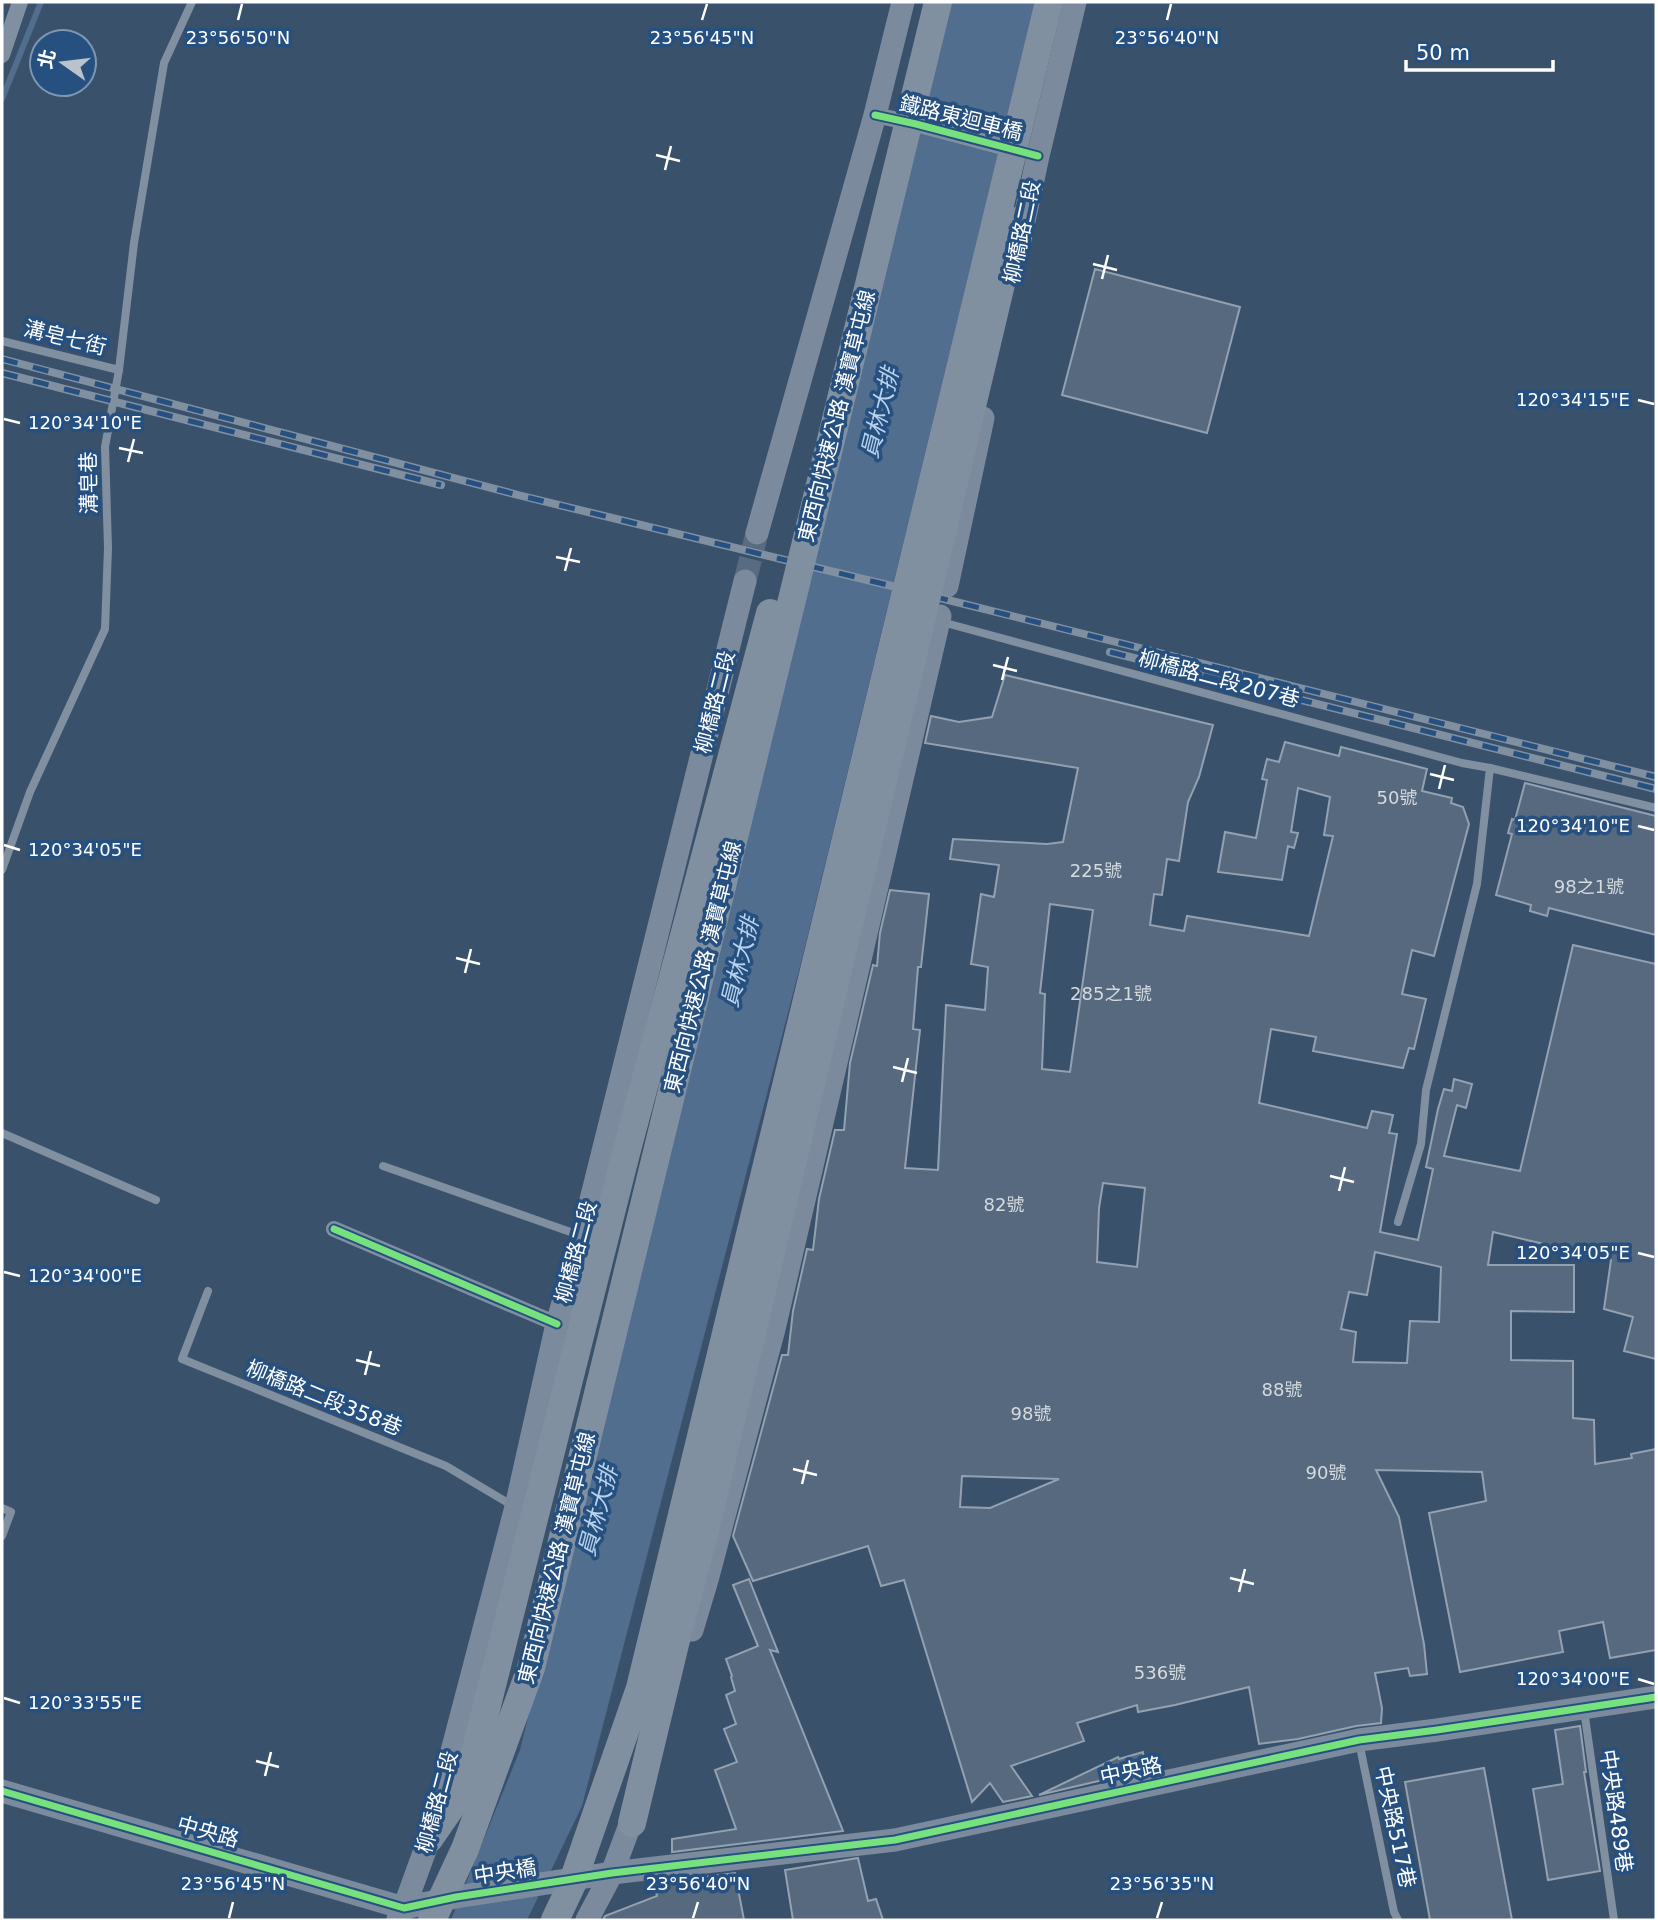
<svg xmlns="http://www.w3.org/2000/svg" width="1658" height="1922" font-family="'DejaVu Sans','Noto Sans TC',sans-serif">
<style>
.water{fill:#516e8e}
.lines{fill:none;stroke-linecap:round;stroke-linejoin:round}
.stream{stroke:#516e8e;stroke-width:6}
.building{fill:#57697e;stroke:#93a1b0;stroke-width:2;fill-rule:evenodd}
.secondary-tunnel{stroke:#586b81;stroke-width:23;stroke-dasharray:23 11;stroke-linecap:butt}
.lane{stroke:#8090a1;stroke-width:8}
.street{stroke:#8090a1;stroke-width:16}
.secondary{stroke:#7b8b9d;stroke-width:23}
.highway{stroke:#8190a1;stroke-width:28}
.rail-casing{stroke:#8190a1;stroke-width:8}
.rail{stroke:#26507f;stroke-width:5;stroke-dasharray:16;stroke-linecap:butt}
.highway-bridge{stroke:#8190a1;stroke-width:28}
.cycleway-casing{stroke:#26507f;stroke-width:11}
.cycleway{stroke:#77e17e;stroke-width:7}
.ticks{fill:none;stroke:#fff;stroke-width:2.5}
.labels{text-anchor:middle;stroke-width:7;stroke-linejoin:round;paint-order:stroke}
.number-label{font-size:18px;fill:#d5dadf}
.street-label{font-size:21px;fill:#fff;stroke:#26507f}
.water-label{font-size:23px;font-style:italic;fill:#b8d2ed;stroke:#26507f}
.ticks-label{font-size:18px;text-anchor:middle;fill:#fff;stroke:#26507f;stroke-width:7;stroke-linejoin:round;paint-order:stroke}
</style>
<rect width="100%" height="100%" fill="#3a516b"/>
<polygon class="water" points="949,2 1035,2 803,955 582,1806 527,1920 451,1920 520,1750"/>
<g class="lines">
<polyline class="stream" points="2,99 41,2"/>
</g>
<g class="building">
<polygon points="1095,269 1240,307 1207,433 1062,395"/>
<path d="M1005,675L1213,725L1199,777L1188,802L1179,861L1167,859L1162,895L1154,894L1150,925L1184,931L1187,916L1309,936L1333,836L1324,835L1330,797L1298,788L1291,832L1298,833L1294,848L1288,846L1282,880L1218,872L1225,832L1256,838L1267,780L1262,779L1267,759L1279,762L1285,742L1339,756L1341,747L1427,769L1422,791L1452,798L1451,803L1463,807L1469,824L1434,956L1412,950L1402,994L1426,999L1414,1049L1409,1048L1403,1068L1313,1051L1316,1037L1271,1029L1259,1103L1367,1128L1372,1111L1393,1115L1389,1133L1397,1134L1380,1232L1418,1240L1433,1169L1426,1167L1438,1109L1444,1089L1452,1091L1454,1079L1472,1084L1466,1108L1457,1105L1444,1156L1520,1171L1573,945L1656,964V1359L1624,1351L1633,1317L1604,1309L1611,1260L1493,1232L1488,1265H1574V1312L1511,1311V1360L1573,1361V1418L1594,1420L1595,1464L1632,1458L1631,1454L1656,1449V1650L1610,1658L1603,1622L1559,1631L1563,1652L1460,1672L1429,1513L1486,1501L1482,1472L1376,1470L1399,1517L1424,1644L1427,1674L1410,1676L1408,1668L1375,1673L1382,1708L1381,1723L1356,1726L1298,1739L1259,1744L1249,1687L1175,1705L1138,1712L1137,1705L1077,1723L1084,1741L1011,1766L1032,1796L1003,1802L990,1783L972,1802L904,1580L881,1586L868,1546L753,1581L733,1536L782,1355H788L793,1311L807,1249L813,1250L819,1199L835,1130H844L850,1063L873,965L877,966L880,933L890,890L929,894L921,967H918L913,1029L920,1030L905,1168L938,1170L946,1005L985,1010L988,967L971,964L981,894L994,897L999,865L950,859L953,839L1047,844L1063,842L1078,768L925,743L931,716L959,722L992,717ZM1050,904L1093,910L1070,1072L1042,1069L1045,994L1040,993ZM1103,1183L1145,1188L1137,1267L1097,1262L1099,1208ZM1375,1252L1441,1267L1439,1322L1410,1321L1407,1363L1353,1362L1356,1332L1341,1329L1349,1292L1367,1295ZM962,1476L1059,1479L990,1508L960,1507Z"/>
<polygon points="1525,783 1656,816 1656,935 1549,908 1547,916 1530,911 1531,905 1496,895 1512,834 1508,833 1512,819 1515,820"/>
<polygon points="749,1579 778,1652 770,1650 843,1831 672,1852 672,1839 736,1829 715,1770 737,1762 724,1729 736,1724 726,1695 735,1691 731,1677 732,1676 726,1659 758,1646 733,1585"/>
<polygon points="1580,1726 1586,1772 1584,1772 1600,1871 1548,1880 1533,1789 1563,1784 1555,1730"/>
<polygon points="1143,1752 1145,1770 1039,1795 1118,1757 1119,1759"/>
<polygon points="1484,1768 1512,1920 1430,1920 1405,1782"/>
<polygon points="858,1858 868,1901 876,1899 883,1920 793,1920 785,1870"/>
<polygon points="735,1873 744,1920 603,1920 605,1916 657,1896 654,1883"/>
</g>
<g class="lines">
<polyline class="secondary-tunnel" points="745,581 757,533"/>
<g class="lane">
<polyline points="2,341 119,370"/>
<polyline points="942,622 1462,763 1490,768 1656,808"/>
<polyline points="2,870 30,792 105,629 108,548 105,447 119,370 134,243 164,63 192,2"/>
<polyline points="2,1133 156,1200"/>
<polyline points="383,1166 579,1235"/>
<polyline points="1398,1222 1421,1144 1426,1090 1477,884 1490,768"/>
<polyline points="208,1291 182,1359 446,1466 513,1506"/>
<polyline points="2,1508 11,1512 2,1536"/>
<polyline points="1584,1710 1614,1920"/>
<polyline points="1359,1742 1394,1912 1398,1920"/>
</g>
<g class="street">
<polyline points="2,55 20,2"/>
<polyline points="875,115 916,124 1018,151"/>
<polyline points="334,1229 557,1324"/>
</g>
<g class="secondary">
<polyline points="1019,244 1038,156 1075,2"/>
<polyline points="757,533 875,115 903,2"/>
<polyline points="947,586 983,418"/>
<polyline points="692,1630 707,1580 774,1329 940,616"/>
<polyline points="2,1791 404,1908 456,1897 612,1873 895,1840 1359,1740 1437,1730 1656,1697"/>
<polyline points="398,1919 404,1908 429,1839 516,1507 557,1324 582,1236 745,581"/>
<polyline points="587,1920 612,1873 637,1806"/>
</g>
<g class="highway">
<polyline points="632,1823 675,1644 705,1530"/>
<polyline points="429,1839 456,1800 472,1765 624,1161"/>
</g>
<g class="rail-casing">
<g id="rail">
<polyline points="2,359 518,495 900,588 1656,777"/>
<polyline points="2,373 441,485"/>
<polyline points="1110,652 1656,789"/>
</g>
</g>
<use href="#rail" class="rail"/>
<g class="highway-bridge">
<polyline points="624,1161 770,613"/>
<polyline points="705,1530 1006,263 1013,221"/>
<polyline points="432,1920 465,1849 531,1668 938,2"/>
<polyline points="555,1920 572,1884 640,1688 1049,2"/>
</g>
<g class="cycleway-casing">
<g id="cycleway">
<polyline points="875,115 916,124 1038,156"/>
<polyline points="334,1229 557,1324"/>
<polyline points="2,1791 404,1908 456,1897 612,1873 895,1840 1359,1740 1437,1730 1656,1697"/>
</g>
</g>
<use href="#cycleway" class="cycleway"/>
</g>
<path class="ticks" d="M238,20L242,4M702,20L707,4M1167,20L1171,4M656,155L680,161M665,170L671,146M1093,264L1117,270M1102,279L1108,255M1638,400L1654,404M4,419L20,423M119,448L143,453M128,462L134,439M556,557L580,562M565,571L571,548M993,665L1017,671M1002,680L1008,657M1430,774L1454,780M1439,789L1445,765M1638,826L1654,830M4,845L20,850M456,958L480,964M465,973L471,949M893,1067L917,1073M902,1082L908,1058M1330,1176L1354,1182M1339,1191L1345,1167M1638,1253L1654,1257M4,1272L20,1276M356,1360L380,1366M365,1375L371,1351M793,1469L817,1475M802,1484L808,1460M1230,1578L1254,1584M1239,1592L1245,1569M1638,1679L1654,1684M4,1698L20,1703M256,1761L279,1767M265,1776L271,1752M229,1918L233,1902M693,1918L698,1902M1157,1918L1162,1902"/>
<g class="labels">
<g class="number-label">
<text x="1397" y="804">50號</text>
<text x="1096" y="877">225號</text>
<text x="1589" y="893">98之1號</text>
<text x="1111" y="1000">285之1號</text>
<text x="1004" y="1211">82號</text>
<text x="1282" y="1396">88號</text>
<text x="1031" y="1420">98號</text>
<text x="1326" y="1479">90號</text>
<text x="1160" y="1679">536號</text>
</g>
<g class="street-label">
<text transform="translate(961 118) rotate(14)" y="7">鐵路東迴車橋</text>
<text transform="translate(1022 232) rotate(-78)" y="7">柳橋路二段</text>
<text transform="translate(65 338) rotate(14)" y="7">溝皂七街</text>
<text transform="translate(837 416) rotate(-76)" y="7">東西向快速公路 漢寶草屯線</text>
<text transform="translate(89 483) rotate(-91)" y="7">溝皂巷</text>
<text transform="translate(1219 679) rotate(15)" y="7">柳橋路二段207巷</text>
<text transform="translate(715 702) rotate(-76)" y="7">柳橋路二段</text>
<text transform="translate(703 967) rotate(-76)" y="7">東西向快速公路 漢寶草屯線</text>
<text transform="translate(576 1252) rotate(-75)" y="7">柳橋路二段</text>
<text transform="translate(324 1398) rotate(22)" y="7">柳橋路二段358巷</text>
<text transform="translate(557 1558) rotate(-76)" y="7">東西向快速公路 漢寶草屯線</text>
<text transform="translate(1131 1771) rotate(-12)" y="7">中央路</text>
<text transform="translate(437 1802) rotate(-75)" y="7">柳橋路二段</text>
<text transform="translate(1616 1811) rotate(82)" y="7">中央路489巷</text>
<text transform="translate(1395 1827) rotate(78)" y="7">中央路517巷</text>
<text transform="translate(208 1832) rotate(16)" y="7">中央路</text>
<text transform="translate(505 1872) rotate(-9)" y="7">中央橋</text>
</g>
<g class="water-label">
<text transform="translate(880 413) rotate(-76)" y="8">員林大排</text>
<text transform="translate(740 962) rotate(-76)" y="8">員林大排</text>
<text transform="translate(598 1511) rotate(-75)" y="8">員林大排</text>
</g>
</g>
<g class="ticks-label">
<text x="238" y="44">23°56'50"N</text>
<text x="702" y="44">23°56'45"N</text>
<text x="1167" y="44">23°56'40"N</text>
<text x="1573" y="406">120°34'15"E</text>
<text x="85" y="429">120°34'10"E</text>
<text x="1573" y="832">120°34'10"E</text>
<text x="85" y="856">120°34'05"E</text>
<text x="1573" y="1259">120°34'05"E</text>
<text x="85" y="1282">120°34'00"E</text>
<text x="1573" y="1685">120°34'00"E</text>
<text x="85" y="1709">120°33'55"E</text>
<text x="233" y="1890">23°56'45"N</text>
<text x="698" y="1890">23°56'40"N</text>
<text x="1162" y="1890">23°56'35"N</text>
</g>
<rect width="1658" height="1922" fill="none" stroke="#ffffff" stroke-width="7"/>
<g transform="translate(63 63) rotate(284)"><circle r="33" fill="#26507f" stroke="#7d96b2" stroke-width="2"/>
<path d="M0-5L12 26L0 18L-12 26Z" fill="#bac2cb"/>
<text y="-10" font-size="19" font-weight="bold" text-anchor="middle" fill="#ffffff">北</text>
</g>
<path d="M1406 60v10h147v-10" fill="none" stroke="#ffffff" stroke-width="3.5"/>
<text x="1416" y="60" font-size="21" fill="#ffffff" stroke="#26507f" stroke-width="5" paint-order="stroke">50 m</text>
</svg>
